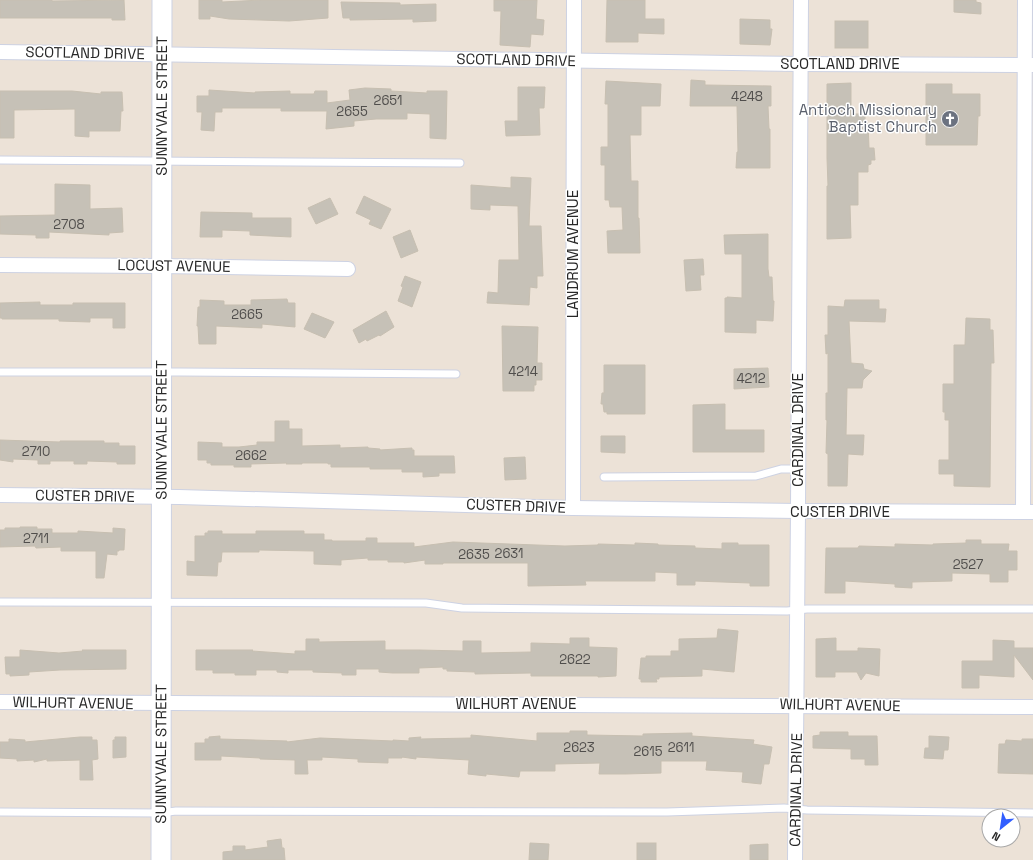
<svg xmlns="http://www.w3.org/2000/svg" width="1033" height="860" font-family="'Space Grotesk',sans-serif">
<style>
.building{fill:#c6c1b7;stroke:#c7bfb1}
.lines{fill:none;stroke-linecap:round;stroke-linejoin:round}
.lane-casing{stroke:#cdd2e3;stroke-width:9}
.street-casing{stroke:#cdd2e3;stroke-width:16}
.secondary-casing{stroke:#cdd2e3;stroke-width:21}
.lane{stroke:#fff;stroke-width:7}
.street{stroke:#fff;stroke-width:14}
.secondary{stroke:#fff;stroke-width:19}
.labels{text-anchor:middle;stroke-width:3;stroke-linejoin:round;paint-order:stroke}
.number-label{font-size:13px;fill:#504e4c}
.street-label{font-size:15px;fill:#282828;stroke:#fff}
.worship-label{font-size:15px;fill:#5b616d;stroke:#fff;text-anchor:end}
</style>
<rect width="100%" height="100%" fill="#ece2d7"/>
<g class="building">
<polygon points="0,0 52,0 52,1 124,0 125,20 112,20 112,18 0,18"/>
<polygon points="199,0 222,0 222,2 261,0 328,0 328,18 289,21 229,19 210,16 210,19 199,19"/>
<polygon points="494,0 537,0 536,19 544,20 543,35 531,34 530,47 500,45 501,11 494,11"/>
<polygon points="607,0 645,0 645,19 664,19 664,34 638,33 638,42 606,42"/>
<polygon points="954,0 976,0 976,2 981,3 981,14 954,12"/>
<polygon points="341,2 400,3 400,5 436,4 436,21 413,22 413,19 350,20 350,18 343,18"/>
<polygon points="740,19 770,20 770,29 772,29 770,45 740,44"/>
<rect x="835" y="21" width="33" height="27"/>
<polygon points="691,80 705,81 705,85 771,86 771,106 768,106 769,129 770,129 770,168 736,168 737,152 738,152 737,106 690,106"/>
<polygon points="606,81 661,84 660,106 641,106 641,135 630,135 631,181 638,181 638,218 639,218 640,253 608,253 607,231 623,230 622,207 610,207 609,200 605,200 605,165 601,165 601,147 608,147 608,104 605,104"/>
<polygon points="851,83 851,114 865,114 865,123 868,123 869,148 874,148 875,160 871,160 871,164 868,165 868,172 858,172 858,205 850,205 851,238 827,239 827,186 828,186 827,158 827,84"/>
<polygon points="926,84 952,84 952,94 980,94 980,116 978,116 977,145 926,145"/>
<polygon points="518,87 545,87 544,108 539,108 540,135 506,136 505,121 518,121"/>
<polygon points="365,88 391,89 391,91 427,93 427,91 447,91 446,139 430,138 430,114 407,113 407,119 376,119 354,121 354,126 326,129 327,111 281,111 281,108 222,108 222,112 215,112 214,131 201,130 202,112 197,112 197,96 209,96 209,90 255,93 255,92 290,91 290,94 314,94 315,91 327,91 327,103 350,100 349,90"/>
<polygon points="0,91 72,91 101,94 101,92 122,92 123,111 121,111 120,131 89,131 89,137 75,136 75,109 14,110 14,138 0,138"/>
<polygon points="511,177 531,178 529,226 541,226 543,276 537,276 537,288 530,287 529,305 487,303 488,292 498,293 499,260 519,260 518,206 490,205 490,210 471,209 471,185 511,188"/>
<polygon points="55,184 90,185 90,209 122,208 123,232 109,233 109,235 49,232 49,238 36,238 36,235 0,234 0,216 55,215"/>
<polygon points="364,196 391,209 381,229 369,224 371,220 356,213"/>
<polygon points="330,198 338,214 316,224 308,208"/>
<polygon points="201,212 252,213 252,218 291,218 291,237 250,235 250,231 222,230 222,237 200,237"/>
<polygon points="410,230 418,251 401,258 393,237"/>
<polygon points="768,234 768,269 769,277 772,277 773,301 774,301 773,321 756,320 756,333 725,332 725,298 727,298 727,297 742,298 742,254 725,254 724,235"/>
<polygon points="703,259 704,275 700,275 701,290 686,291 684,260"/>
<polygon points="405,276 421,282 412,307 398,301 403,287 401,286"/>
<polygon points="287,299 288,303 295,303 295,327 262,324 262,328 216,326 216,344 199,344 198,326 197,326 198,307 200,307 200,300 224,301 224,305 251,305 251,300"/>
<polygon points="845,300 879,300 879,309 886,309 885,322 849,321 851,363 863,364 864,369 872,371 863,380 862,388 847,388 846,435 864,435 863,455 848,454 847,486 828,486 828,454 826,453 827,420 826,420 826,393 828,393 828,353 826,354 825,335 828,335 828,306 844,307"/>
<polygon points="40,302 40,305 73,305 73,303 125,303 125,328 113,328 113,318 90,318 90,322 59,321 59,319 2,319 2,318 0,318 0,303"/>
<polygon points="386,311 394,327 380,336 379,335 367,341 366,339 359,343 353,330"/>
<polygon points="312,313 334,322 325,338 304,329"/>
<polygon points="966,318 990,319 990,330 993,330 994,363 991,363 990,487 954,486 954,474 939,474 939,460 949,460 949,420 945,420 945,412 943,412 943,384 954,384 954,345 965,345"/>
<polygon points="502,326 538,327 537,363 542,363 542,380 536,380 536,385 534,385 534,391 503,391"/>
<polygon points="604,365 645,365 645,414 607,414 607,412 604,412 603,404 601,404 602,393 604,393"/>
<polygon points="768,368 769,387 734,389 734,369"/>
<polygon points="725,404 725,430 764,430 764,452 693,452 693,405"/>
<polygon points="275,421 289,421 289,429 302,429 302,446 340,445 340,448 368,447 368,448 380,449 380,450 412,448 412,450 414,450 414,456 454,456 455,473 439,473 439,476 423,477 423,472 402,472 402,469 370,469 370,467 331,467 331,464 328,464 328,463 302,463 302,464 286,464 287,463 251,464 251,467 234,467 234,465 211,465 211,463 207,463 207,460 198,460 198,442 222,443 222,447 239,447 257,445 257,442 275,442"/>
<polygon points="601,436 625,436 625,453 601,452"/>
<polygon points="0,440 60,442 60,441 104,441 104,443 119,443 119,446 135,446 135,464 117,464 117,462 87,461 87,464 74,464 74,461 50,461 50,464 38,464 38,460 13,459 13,462 0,460"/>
<polygon points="525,457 526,479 505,480 504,458"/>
<polygon points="20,527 37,527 37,529 52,529 52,533 78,533 78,531 113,533 113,528 125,529 124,550 119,550 119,551 117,551 117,555 107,554 104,578 96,578 96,551 61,551 61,547 36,548 35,546 0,547 0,530 5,530 5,528 20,528"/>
<polygon points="208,531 222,531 222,534 256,534 256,531 304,531 304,534 324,534 324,540 332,540 332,541 366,541 366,538 377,538 377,543 414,543 414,547 453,542 565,546 598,545 598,544 635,545 635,543 658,544 658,545 695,546 695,548 722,549 722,543 738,543 738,545 769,545 769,586 750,586 750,583 695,581 695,585 677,585 677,573 655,572 655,581 585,581 586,585 528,586 528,563 443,563 443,564 425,564 425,560 404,563 404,562 388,562 388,560 368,560 368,558 341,560 341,565 314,564 314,551 259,550 259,552 222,552 221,562 218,562 217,576 187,575 187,561 195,562 195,536 205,536 205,533 208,533"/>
<polygon points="966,540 981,540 981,544 1009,544 1008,551 1017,551 1017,570 1008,570 1008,582 990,582 990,574 952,573 952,581 912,582 912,588 895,587 895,584 845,581 845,593 825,593 826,548 858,548 859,546 895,547 895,544 933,545 933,544 966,543"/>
<polygon points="718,629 738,631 734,672 702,669 702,676 659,677 659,679 656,679 657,682 641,682 641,679 639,679 641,658 646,658 646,656 671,656 671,651 679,651 679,639 717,638"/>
<polygon points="570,638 589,638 589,647 617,648 616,676 598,677 598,676 531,676 531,673 475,674 475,672 447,671 447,669 443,669 443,667 419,668 419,673 393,673 379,672 379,669 356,669 356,675 342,675 342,673 313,672 313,670 288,670 288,673 277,672 277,670 256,670 256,675 235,675 235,673 213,673 213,670 196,670 196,650 253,650 252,651 295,654 295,651 306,651 306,639 319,639 319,642 385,641 385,650 419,650 463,651 463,641 481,641 481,653 531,652 531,643 570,644"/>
<polygon points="836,638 836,651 858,651 858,648 880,649 879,676 866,673 861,680 857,672 835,672 835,677 816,677 816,639"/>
<polygon points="993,640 1014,641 1014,648 1033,648 1033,680 1014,655 1014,677 979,675 979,688 962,688 962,661 993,661"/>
<polygon points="20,650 59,653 83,651 82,650 126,650 126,669 60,670 29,672 29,675 10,676 10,674 6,674 5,657 20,657"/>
<polygon points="570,731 587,731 587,735 643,736 643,734 692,733 692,736 754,740 753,744 772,747 769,764 764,764 761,784 742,782 743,772 706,770 707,761 661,761 661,773 625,774 599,774 600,763 555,764 555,771 520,771 519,777 486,774 486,776 468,774 469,760 416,757 416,759 402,757 402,758 388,758 388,763 358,762 358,759 322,757 322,760 307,760 308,774 295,774 295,760 260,759 260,758 221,756 221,760 195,760 195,743 205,743 205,739 209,739 209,737 220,736 220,739 287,741 287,742 320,738 393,741 393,740 409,741 409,738 421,737 420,739 471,738 471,735 537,741 537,733 570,733"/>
<polygon points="820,732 848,732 848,736 877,736 878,765 865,765 865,759 851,759 851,749 813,748 813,736 820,735"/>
<polygon points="929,736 949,737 948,750 944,750 943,759 924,758 925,748 929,748"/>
<polygon points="80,737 92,737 92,740 97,740 98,759 92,760 93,780 80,780 80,760 47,761 47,759 34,762 34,760 17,761 17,759 0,758 0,742 9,742 9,739 25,740 25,742"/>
<polygon points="115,737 126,737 126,757 113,758 113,740 115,740"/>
<polygon points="1022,739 1033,739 1033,774 998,773 999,744 1005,744 1006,740 1022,741"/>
<polygon points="281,839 282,848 284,848 285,860 223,860 223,852 233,851 233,846 245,846 245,850 268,847 267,841"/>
<polygon points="530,843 549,844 548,860 529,860"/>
<rect x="637" y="843" width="19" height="17"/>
<polygon points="768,844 768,860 750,860 750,845"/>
</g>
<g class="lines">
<g class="lane-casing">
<g id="lane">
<polyline points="0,160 460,163"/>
<polyline points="0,372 179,372 456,374"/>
<polyline points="604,477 756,476 781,469 798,469"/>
<polyline points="0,602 426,603 462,608 787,611 807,609 1033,609"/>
<polyline points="0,812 161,813 176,811 667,812 784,808 807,810 1033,813"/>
</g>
</g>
<g class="street-casing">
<g id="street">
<polyline points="0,52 800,64 1033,65"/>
<polyline points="0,265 161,266 348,269"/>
<polyline points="0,495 179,497 573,508 798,511 1033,512"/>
<polyline points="573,508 574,0"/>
<polyline points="1023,512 1025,0"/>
<path d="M0,702C344,706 689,704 1033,707"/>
<polyline points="795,860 798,511 801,0"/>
</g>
</g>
<g class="secondary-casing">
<g id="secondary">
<path id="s1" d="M161,860L162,0"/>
</g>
</g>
<use href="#lane" class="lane"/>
<use href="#street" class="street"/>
<use href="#secondary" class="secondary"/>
</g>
<defs>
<g id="church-disc" transform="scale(0.9)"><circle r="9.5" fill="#6b7280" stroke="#fff"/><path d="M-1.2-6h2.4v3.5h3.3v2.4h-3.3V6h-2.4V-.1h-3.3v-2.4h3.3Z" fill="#fff"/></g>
</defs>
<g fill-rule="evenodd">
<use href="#church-disc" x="950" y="119"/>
</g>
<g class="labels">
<g class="number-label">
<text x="747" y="101">4248</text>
<text x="388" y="105">2651</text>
<text x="352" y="116">2655</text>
<text x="69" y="229">2708</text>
<text x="247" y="319">2665</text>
<text x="523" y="376">4214</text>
<text x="751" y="383">4212</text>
<text x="36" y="456">2710</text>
<text x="251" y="460">2662</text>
<text x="36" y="543">2711</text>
<text x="509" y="558">2631</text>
<text x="474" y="559">2635</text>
<text x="968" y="569">2527</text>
<text x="575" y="664">2622</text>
<text x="579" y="752">2623</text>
<text x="681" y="752">2611</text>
<text x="648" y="756">2615</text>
</g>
<g class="street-label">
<text transform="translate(85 53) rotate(1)" y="5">SCOTLAND DRIVE</text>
<text transform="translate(516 60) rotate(1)" y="5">SCOTLAND DRIVE</text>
<text x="840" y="69">SCOTLAND DRIVE</text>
<text dy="5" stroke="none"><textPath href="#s1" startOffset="754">SUNNYVALE STREET</textPath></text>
<text transform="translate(573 254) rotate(-90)" y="5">LANDRUM AVENUE</text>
<text transform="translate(174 266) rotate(1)" y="5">LOCUST AVENUE</text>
<text dy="5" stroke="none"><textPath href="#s1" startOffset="430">SUNNYVALE STREET</textPath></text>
<text transform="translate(798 430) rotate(-90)" y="5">CARDINAL DRIVE</text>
<text transform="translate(85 496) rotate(1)" y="5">CUSTER DRIVE</text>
<text transform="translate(516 506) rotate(2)" y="5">CUSTER DRIVE</text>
<text x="840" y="517">CUSTER DRIVE</text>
<text transform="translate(73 703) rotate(1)" y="5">WILHURT AVENUE</text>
<text x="516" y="709">WILHURT AVENUE</text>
<text transform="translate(840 705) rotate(1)" y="5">WILHURT AVENUE</text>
<text dy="5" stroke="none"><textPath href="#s1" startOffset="106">SUNNYVALE STREET</textPath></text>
<text transform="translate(796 790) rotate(-89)" y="5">CARDINAL DRIVE</text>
</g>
<g class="worship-label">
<text x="937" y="115">Antioch Missionary<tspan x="937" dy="17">Baptist Church</tspan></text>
</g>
</g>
<g transform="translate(1001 828) rotate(210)"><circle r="19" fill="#ffffff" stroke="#a9a9a9"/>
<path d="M0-3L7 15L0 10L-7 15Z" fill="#315eff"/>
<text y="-6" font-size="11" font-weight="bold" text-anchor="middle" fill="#282828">N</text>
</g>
</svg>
